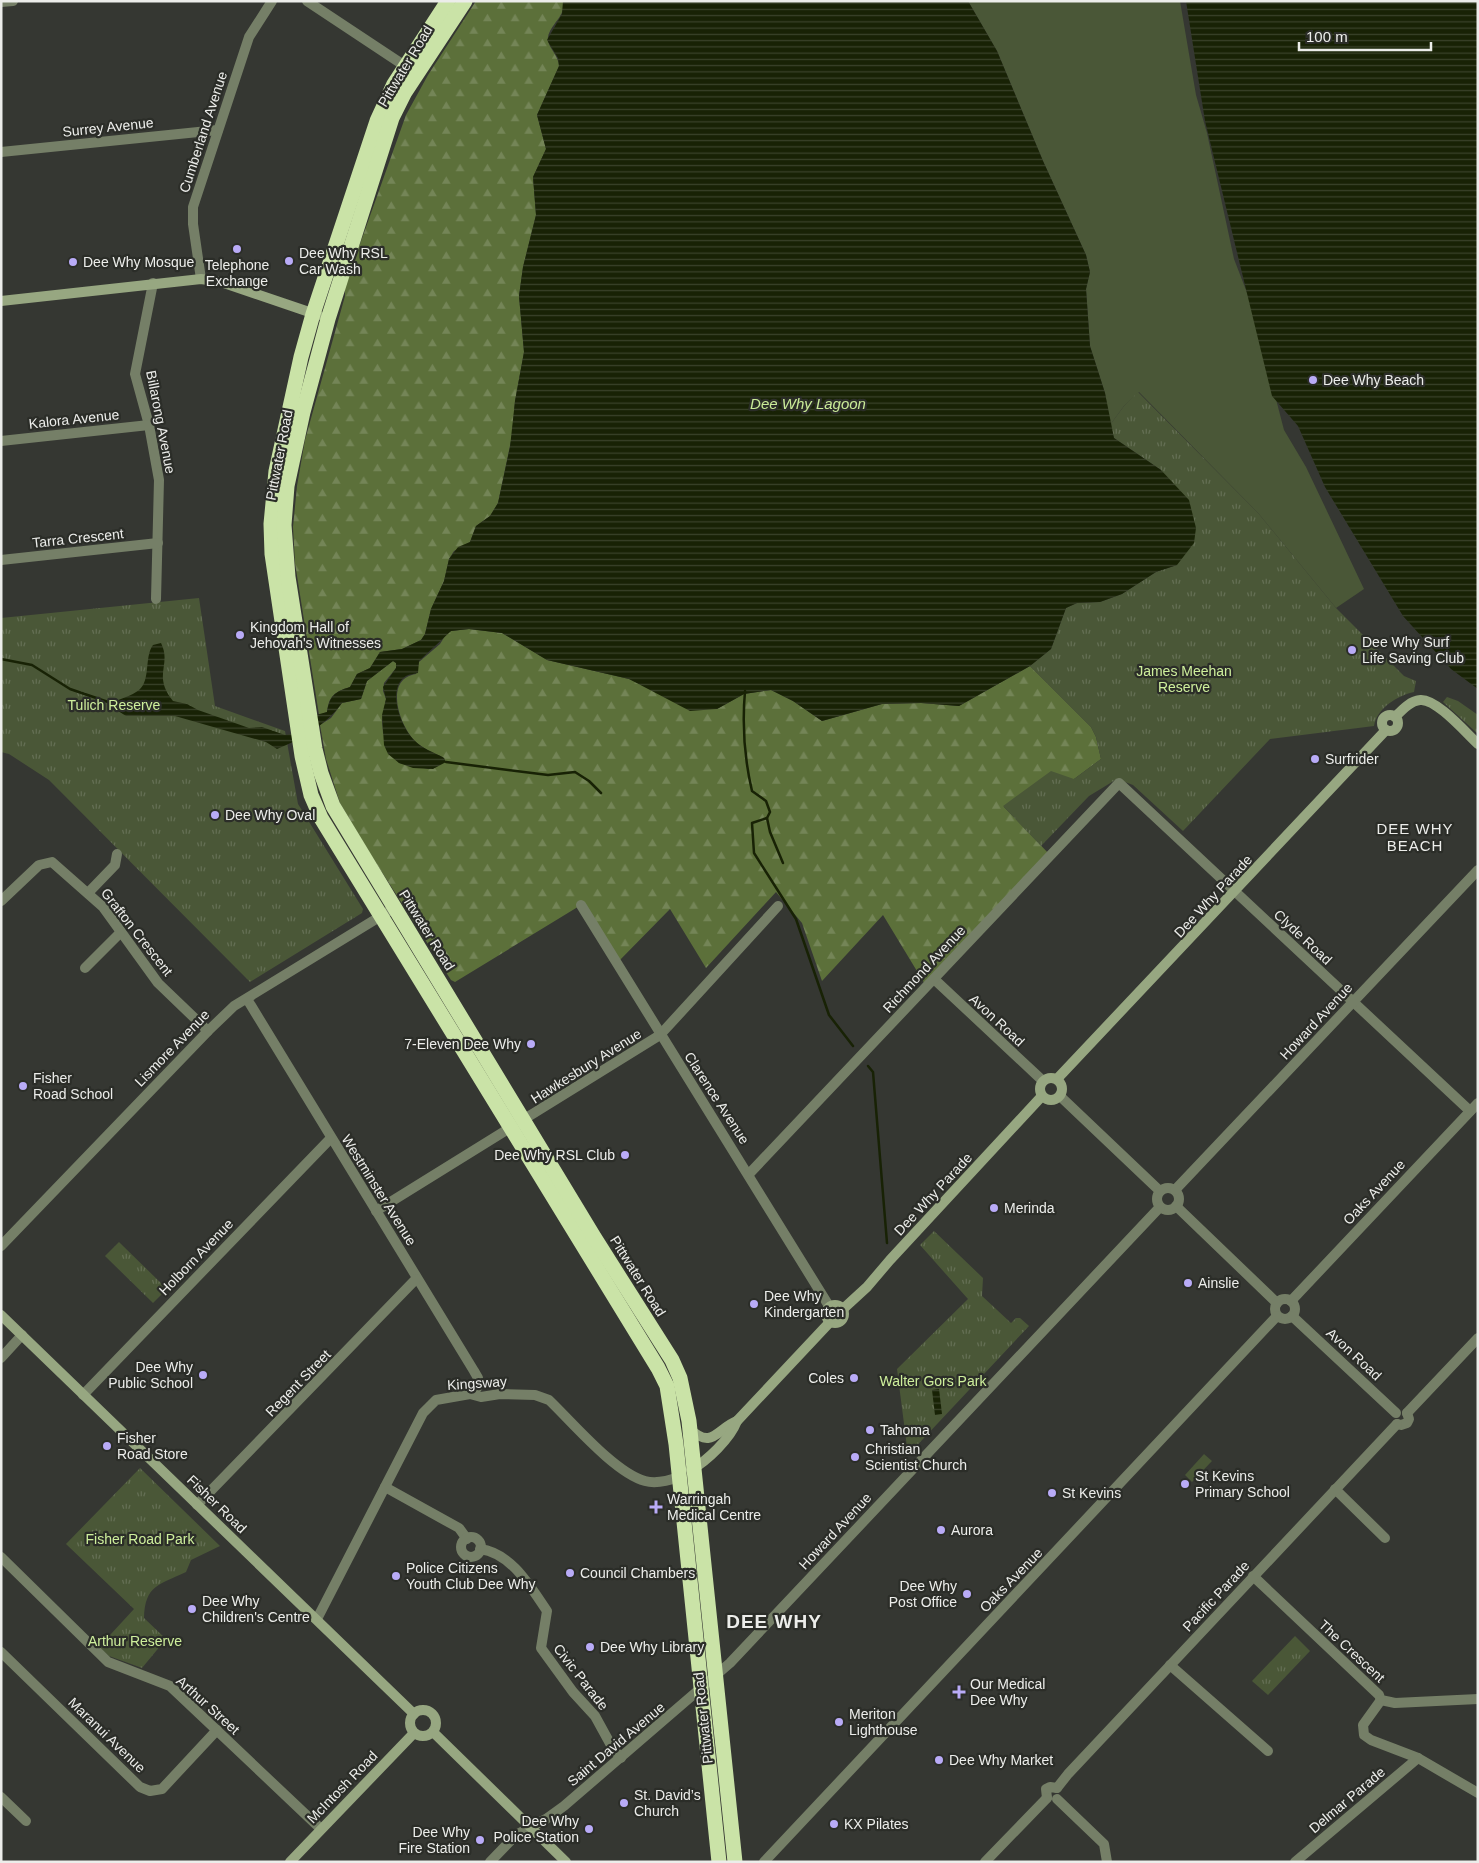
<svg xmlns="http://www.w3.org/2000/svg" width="1479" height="1863" font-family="Helvetica,sans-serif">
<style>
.grass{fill:#4a5737}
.forest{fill:url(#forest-firs)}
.park{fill:url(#park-tufts)}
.water{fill:url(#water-rules)}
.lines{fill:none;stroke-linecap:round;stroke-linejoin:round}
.stream{stroke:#182205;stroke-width:2.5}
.street{stroke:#757f67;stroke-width:10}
.secondary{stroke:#97a781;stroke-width:10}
.highway{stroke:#cae3a7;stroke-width:15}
.poi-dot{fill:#b9abf7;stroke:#2b2d28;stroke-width:2}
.labels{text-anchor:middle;stroke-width:4.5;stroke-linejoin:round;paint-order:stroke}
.street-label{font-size:14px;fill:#ecedea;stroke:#2b2d28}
.poi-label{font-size:14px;fill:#ecedea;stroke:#2b2d28;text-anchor:start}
.park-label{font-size:14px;fill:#ceef9c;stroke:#2b2d28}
.water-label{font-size:15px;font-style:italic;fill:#caeb98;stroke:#2b2d28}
.neighbourhood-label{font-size:15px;letter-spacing:1px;fill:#ecedea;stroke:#2b2d28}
.district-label{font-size:19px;font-weight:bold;letter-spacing:1px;fill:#ecedea;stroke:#2b2d28}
</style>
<defs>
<pattern id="forest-firs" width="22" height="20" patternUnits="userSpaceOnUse" patternTransform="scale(1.25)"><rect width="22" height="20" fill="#5c703a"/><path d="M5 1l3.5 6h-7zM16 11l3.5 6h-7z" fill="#748557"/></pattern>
<pattern id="park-tufts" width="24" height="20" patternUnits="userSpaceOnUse" patternTransform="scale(1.25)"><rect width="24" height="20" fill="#4a5737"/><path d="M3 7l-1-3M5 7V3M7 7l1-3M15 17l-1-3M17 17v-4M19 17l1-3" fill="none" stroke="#646f54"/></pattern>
<pattern id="water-rules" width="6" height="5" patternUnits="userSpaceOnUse" patternTransform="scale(1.25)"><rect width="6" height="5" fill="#182205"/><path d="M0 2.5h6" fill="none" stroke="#3a422a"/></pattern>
</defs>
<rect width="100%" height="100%" fill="#353732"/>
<g class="grass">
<polygon points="968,1 1180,1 1196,95 1207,133 1234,259 1251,303 1284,430 1306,467 1364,589 1336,608 1258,513 1139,392 1124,406 1110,425 1105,393 1090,346 1086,289 1090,272 1086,255 1043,161 997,51"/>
<polygon points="1204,1454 1212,1461 1192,1482 1185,1475"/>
</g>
<g class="forest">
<path d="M476,1H563C566,17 551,23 548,37C546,46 559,55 559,66L537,115L546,149L533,177L536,215L523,267L519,296L524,352L515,401L512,436L498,503L490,516L476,526L470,542L454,551L449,559L444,581L431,609L425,634L421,640L402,649L380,652L370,668L357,674L350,687C334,692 329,696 327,712L319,715L295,563L293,527L297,486L305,440L345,296V286L406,115L428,75Z"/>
<path d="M469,629L502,633L547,660L629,679L696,709H717L744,694L771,690L793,701L822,721L882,704L921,703L959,706L1030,666L1091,727L1096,737L1101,759L1074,779L1004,807L1051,856L926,986L883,915L822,981L802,923L776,892L706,968L670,909L617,963L581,905L455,982L451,980L371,855L340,803L326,759L320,725L331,718L342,703L361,699L367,681L393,661L396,663V668L384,683L383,691L386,699L382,721L383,733L399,763L429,769L445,762L444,758C433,752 422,749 413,739C399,723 384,679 416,674L419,662L440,644L445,636L451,631Z"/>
</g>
<g class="park">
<path d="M1138,392L1258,513L1336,608L1404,676L1416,681L1414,692C1397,696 1377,708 1374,726L1270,739L1183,831L1133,785L1117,779L1089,796L1041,846L1003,806L1051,771L1074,779L1101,759L1096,737L1091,727L1030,666L1051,649L1066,608L1077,603L1100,602L1122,594L1156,572L1177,565L1161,470L1114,438L1110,425L1124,406Z"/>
<polygon points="199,598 215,706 285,731 298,804 363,909 362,913 250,982 49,780 9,754 1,752 1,618"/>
<polygon points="1447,697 1458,701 1478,715 1478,734 1443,702"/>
<polygon points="934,1231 983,1278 982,1296 1011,1323 1016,1318 1020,1318 1029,1326 908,1455 897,1369 968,1299 920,1245"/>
<polygon points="119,1242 167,1289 153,1303 105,1256"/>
<path d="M140,1468L220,1546L191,1560L186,1572C159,1585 145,1585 144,1618L166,1639L142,1668L109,1656L99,1647L134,1609L66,1544Z"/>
<polygon points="1295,1636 1310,1651 1268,1695 1252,1681"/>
</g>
<g class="water">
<path d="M563,1H968L997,51L1043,161L1086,255L1090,272L1086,289L1090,346L1105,393L1114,438L1161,470L1189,500L1196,528L1194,543L1177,565L1156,572L1122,594L1100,602L1077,603L1066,608L1051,649L1030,666L959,706L921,703L882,704L822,721L793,701L771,690L744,694L717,709L690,711L629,679L547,660L502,633L469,629L451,631L419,661L418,673C414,674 410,674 406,676C386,689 401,727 414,740C422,749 434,752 444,758L446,762L433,769L413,768L399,763L388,754L384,745L382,715L386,699L383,687L396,668V663L393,661L367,681L361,699L342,703C326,725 302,739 277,749L266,742L175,716H126L115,709L111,703C119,699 132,696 139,690C151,680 144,657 153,645L161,643C172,665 152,675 173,701L187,704L198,710L249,728L262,727L285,735L291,734L316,715L327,712C330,696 334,692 350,687L357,674L370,668L380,652L402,649L421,640L425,634L431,609L444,581L449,559L458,547L470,542L476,526L490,516L498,503L510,447L515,401L524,352L519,296L523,267L536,215L533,177L546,149L537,115L559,66L558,58L547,40L562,14Z"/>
<polygon points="1186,1 1478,1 1478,689 1451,669 1403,616 1325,487 1298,426 1272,396 1205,121"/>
<polygon points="939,1389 942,1414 935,1415 932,1390"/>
</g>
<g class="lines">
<g class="stream">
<polyline points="1,659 32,665 70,689 114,704"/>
<path d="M745,691C742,725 744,757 752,791L766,801L770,812L767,818L752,823L754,853L796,919L829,1015L853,1046"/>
<polyline points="446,762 548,775 575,772 589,781 601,793"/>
<polyline points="767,818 770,832 783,863"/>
<polyline points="868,1066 873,1072 887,1243"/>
</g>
<g class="street">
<polyline points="307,1 405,66"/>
<polyline points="1,2 13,1"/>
<polyline points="1,152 218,130"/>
<polyline points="201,279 193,224 193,207 249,37 272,1"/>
<polyline points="153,283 135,374 149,425 159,480 156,599"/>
<polyline points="1,441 149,425"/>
<polyline points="1,560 158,543"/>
<polyline points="88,893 115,865 117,854"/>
<polyline points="1,901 39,865 52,862 103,907 158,983 208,1031"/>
<polyline points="581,905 829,1306"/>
<polyline points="85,968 120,933"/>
<polyline points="934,979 1043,1081"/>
<polyline points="247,999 474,1371 478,1378 477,1388 470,1394"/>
<polyline points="1060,1096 1160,1191"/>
<polyline points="749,1174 1119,783 1470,1111"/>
<circle cx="1168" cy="1199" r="11"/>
<polyline points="1175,1190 1478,870"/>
<polyline points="1176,1206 1277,1303"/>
<polyline points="376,1211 660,1035 778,906"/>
<polyline points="1,1246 208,1031 234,1006 394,908"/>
<circle cx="1285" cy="1309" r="10"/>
<polyline points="1291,1301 1478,1103"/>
<polyline points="1292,1316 1396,1413"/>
<polyline points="1,1358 22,1335"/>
<polyline points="83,1395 331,1138"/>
<polyline points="1407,1413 1478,1338"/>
<polyline points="1397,1424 1401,1425 1407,1423 1409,1419 1407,1413"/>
<polyline points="385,1487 459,1528 467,1539"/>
<polyline points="1335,1489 1385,1538"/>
<polyline points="197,1505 416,1279"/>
<circle cx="471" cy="1547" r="10"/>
<path d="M480,1549C512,1553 531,1588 547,1611L541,1648L573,1692L595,1716L612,1747L621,1758"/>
<polyline points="1,1557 108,1662 170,1686 321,1829"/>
<polyline points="1253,1576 1379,1695 1381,1700 1395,1703 1478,1699"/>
<path d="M317,1619L423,1413L436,1400L470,1394L481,1397L500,1394L535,1395L549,1400C572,1422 615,1473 645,1481C656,1484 668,1481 679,1477"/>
<polyline points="1,1652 140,1787 150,1791 162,1789 217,1730"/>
<polyline points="1170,1665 1268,1751"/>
<polyline points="1381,1700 1363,1725 1364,1735 1371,1740 1418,1758 1478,1793"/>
<polyline points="1057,1788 1068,1774 1397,1424"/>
<polyline points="1,1797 26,1821"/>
<polyline points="1047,1798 1046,1789 1050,1787 1057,1788"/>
<polyline points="1057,1799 1104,1844 1107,1862"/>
<polyline points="490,1862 516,1835 546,1819 564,1806 730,1663 1160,1207"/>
<polyline points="764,1862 1277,1316"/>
<polyline points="985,1862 1047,1798"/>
<polyline points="1295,1862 1418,1758"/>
</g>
<g class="secondary">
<polyline points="1,301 201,279 221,282 318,315"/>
<circle cx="1390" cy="723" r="8"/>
<path d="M1395,717C1402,710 1410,701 1420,700C1436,698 1466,733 1478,744"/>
<circle cx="1051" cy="1089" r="11"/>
<polyline points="1057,1079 1386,730"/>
<circle cx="835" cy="1314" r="9"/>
<polyline points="843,1309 867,1287 890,1260 1042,1096"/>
<polyline points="1,1315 414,1714"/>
<path d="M690,1429C712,1450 717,1429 737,1421"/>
<path d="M691,1470C708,1460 730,1439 737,1421L830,1322"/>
<circle cx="423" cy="1723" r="13"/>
<polyline points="433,1732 566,1862"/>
<polyline points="290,1862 414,1733"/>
</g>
<g class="highway">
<polyline points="448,1 394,84 377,121 313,314 301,357 276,471 271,524 272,554 302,756 311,795 321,818 658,1368 667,1386 676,1444 719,1862"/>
<polyline points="465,1 405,92 392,118 328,319 303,412 287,486 284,525 288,577 315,749 321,773 333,806 594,1237 672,1360 680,1378 689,1421 735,1862"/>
</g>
</g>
<g class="poi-dot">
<circle cx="237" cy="249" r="5"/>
<circle cx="289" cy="261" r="5"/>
<circle cx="73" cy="262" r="5"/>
<circle cx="1313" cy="380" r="5"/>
<circle cx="240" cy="635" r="5"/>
<circle cx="1352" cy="650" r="5"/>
<circle cx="1315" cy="759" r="5"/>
<circle cx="215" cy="815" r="5"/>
<circle cx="531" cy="1044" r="5"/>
<circle cx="23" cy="1086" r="5"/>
<circle cx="625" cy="1155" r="5"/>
<circle cx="994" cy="1208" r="5"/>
<circle cx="1188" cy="1283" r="5"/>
<circle cx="754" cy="1304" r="5"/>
<circle cx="203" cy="1375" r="5"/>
<circle cx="854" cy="1378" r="5"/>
<circle cx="870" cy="1430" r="5"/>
<circle cx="107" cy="1446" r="5"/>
<circle cx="855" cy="1457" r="5"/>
<circle cx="1185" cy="1484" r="5"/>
<circle cx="1052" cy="1493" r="5"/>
<path d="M653.5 1499.5h5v5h5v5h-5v5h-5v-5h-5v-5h5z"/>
<circle cx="941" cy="1530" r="5"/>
<circle cx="570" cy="1573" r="5"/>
<circle cx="396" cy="1576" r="5"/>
<circle cx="967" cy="1594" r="5"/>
<circle cx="192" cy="1609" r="5"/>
<circle cx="590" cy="1647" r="5"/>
<path d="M956.5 1684.5h5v5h5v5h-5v5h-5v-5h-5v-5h5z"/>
<circle cx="839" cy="1722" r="5"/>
<circle cx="939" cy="1760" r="5"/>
<circle cx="624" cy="1803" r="5"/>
<circle cx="834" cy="1824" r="5"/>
<circle cx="589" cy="1829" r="5"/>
<circle cx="480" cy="1840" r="5"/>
</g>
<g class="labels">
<g class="street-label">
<text transform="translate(405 66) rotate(-59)" y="5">Pittwater Road</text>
<text transform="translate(108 127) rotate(-6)" y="5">Surrey Avenue</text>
<text transform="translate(203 132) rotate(-72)" y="5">Cumberland Avenue</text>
<text transform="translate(74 419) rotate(-6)" y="5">Kalora Avenue</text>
<text transform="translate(161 422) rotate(79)" y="5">Billarong Avenue</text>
<text transform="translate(279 455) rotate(-79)" y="5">Pittwater Road</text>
<text transform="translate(78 538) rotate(-6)" y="5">Tarra Crescent</text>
<text transform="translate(1213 896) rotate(-47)" y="5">Dee Why Parade</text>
<text transform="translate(427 930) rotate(58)" y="5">Pittwater Road</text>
<text transform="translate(137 932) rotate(52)" y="5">Grafton Crescent</text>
<text transform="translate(1303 937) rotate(43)" y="5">Clyde Road</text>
<text transform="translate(924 969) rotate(-47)" y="5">Richmond Avenue</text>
<text transform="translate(997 1020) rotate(43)" y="5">Avon Road</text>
<text transform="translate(1316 1021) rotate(-47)" y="5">Howard Avenue</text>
<text transform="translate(172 1048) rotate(-46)" y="5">Lismore Avenue</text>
<text transform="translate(586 1066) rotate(-32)" y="5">Hawkesbury Avenue</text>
<text transform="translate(717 1098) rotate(57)" y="5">Clarence Avenue</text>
<text transform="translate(379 1190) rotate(58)" y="5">Westminster Avenue</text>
<text transform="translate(1374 1192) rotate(-47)" y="5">Oaks Avenue</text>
<text transform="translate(933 1194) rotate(-47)" y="5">Dee Why Parade</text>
<text transform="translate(196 1257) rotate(-46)" y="5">Holborn Avenue</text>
<text transform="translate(638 1276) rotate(58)" y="5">Pittwater Road</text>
<text transform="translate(1354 1354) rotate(43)" y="5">Avon Road</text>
<text transform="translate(298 1383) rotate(-46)" y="5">Regent Street</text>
<text transform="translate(477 1383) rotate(-4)" y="5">Kingsway</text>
<text transform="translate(217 1504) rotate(44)" y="5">Fisher Road</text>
<text transform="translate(835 1531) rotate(-47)" y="5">Howard Avenue</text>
<text transform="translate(1011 1580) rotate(-46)" y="5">Oaks Avenue</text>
<text transform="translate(1216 1596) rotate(-47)" y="5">Pacific Parade</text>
<text transform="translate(1352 1651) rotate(43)" y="5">The Crescent</text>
<text transform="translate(581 1677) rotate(52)" y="5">Civic Parade</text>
<text transform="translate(208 1705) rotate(42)" y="5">Arthur Street</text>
<text transform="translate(703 1718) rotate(-96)" y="5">Pittwater Road</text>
<text transform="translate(107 1735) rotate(44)" y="5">Maranui Avenue</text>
<text transform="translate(616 1744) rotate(-40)" y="5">Saint David Avenue</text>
<text transform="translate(342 1787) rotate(-46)" y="5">McIntosh Road</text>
<text transform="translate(1347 1800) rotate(-40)" y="5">Delmar Parade</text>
</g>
<g class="poi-label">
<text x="299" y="258">Dee Why RSL<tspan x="299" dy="16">Car Wash</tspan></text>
<text x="83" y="267">Dee Why Mosque</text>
<text x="237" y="270" text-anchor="middle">Telephone<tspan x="237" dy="16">Exchange</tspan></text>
<text x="1323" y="385">Dee Why Beach</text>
<text x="250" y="632">Kingdom Hall of<tspan x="250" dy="16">Jehovah's Witnesses</tspan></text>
<text x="1362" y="647">Dee Why Surf<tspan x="1362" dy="16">Life Saving Club</tspan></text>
<text x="1325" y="764">Surfrider</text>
<text x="225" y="820">Dee Why Oval</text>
<text x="521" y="1049" text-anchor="end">7-Eleven Dee Why</text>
<text x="33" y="1083">Fisher<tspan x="33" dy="16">Road School</tspan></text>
<text x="615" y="1160" text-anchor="end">Dee Why RSL Club</text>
<text x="1004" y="1213">Merinda</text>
<text x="1198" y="1288">Ainslie</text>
<text x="764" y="1301">Dee Why<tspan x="764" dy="16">Kindergarten</tspan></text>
<text x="193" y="1372" text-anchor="end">Dee Why<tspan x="193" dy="16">Public School</tspan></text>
<text x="844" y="1383" text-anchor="end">Coles</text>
<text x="880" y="1435">Tahoma</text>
<text x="117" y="1443">Fisher<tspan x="117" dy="16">Road Store</tspan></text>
<text x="865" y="1454">Christian<tspan x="865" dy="16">Scientist Church</tspan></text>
<text x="1195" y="1481">St Kevins<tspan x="1195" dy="16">Primary School</tspan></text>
<text x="1062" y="1498">St Kevins</text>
<text x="667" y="1504">Warringah<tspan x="667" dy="16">Medical Centre</tspan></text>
<text x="951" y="1535">Aurora</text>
<text x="406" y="1573">Police Citizens<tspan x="406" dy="16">Youth Club Dee Why</tspan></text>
<text x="580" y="1578">Council Chambers</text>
<text x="957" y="1591" text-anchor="end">Dee Why<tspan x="957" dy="16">Post Office</tspan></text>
<text x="202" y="1606">Dee Why<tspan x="202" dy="16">Children's Centre</tspan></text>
<text x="600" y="1652">Dee Why Library</text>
<text x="970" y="1689">Our Medical<tspan x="970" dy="16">Dee Why</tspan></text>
<text x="849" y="1719">Meriton<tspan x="849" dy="16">Lighthouse</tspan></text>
<text x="949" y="1765">Dee Why Market</text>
<text x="634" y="1800">St. David’s<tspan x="634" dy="16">Church</tspan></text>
<text x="579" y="1826" text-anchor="end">Dee Why<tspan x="579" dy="16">Police Station</tspan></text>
<text x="844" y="1829">KX Pilates</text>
<text x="470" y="1837" text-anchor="end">Dee Why<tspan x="470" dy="16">Fire Station</tspan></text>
</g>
<g class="park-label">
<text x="1184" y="676">James Meehan<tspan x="1184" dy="16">Reserve</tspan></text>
<text x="114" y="710">Tulich Reserve</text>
<text x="933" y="1386">Walter Gors Park</text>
<text x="140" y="1544">Fisher Road Park</text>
<text x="135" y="1646">Arthur Reserve</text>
</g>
<g class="water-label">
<text x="808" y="409">Dee Why Lagoon</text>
</g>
<g class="neighbourhood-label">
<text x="1415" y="834">DEE WHY<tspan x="1415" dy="17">BEACH</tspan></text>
</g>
<g class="district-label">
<text x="774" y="1628">DEE WHY</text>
</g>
</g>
<rect width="1479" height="1863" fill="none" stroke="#ecedea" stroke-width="5"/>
<path d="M1299 42v8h132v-8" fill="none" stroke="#ecedea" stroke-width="2.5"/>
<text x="1306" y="42" font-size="15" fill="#ecedea" stroke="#2b2d28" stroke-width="4" paint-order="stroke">100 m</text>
</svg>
